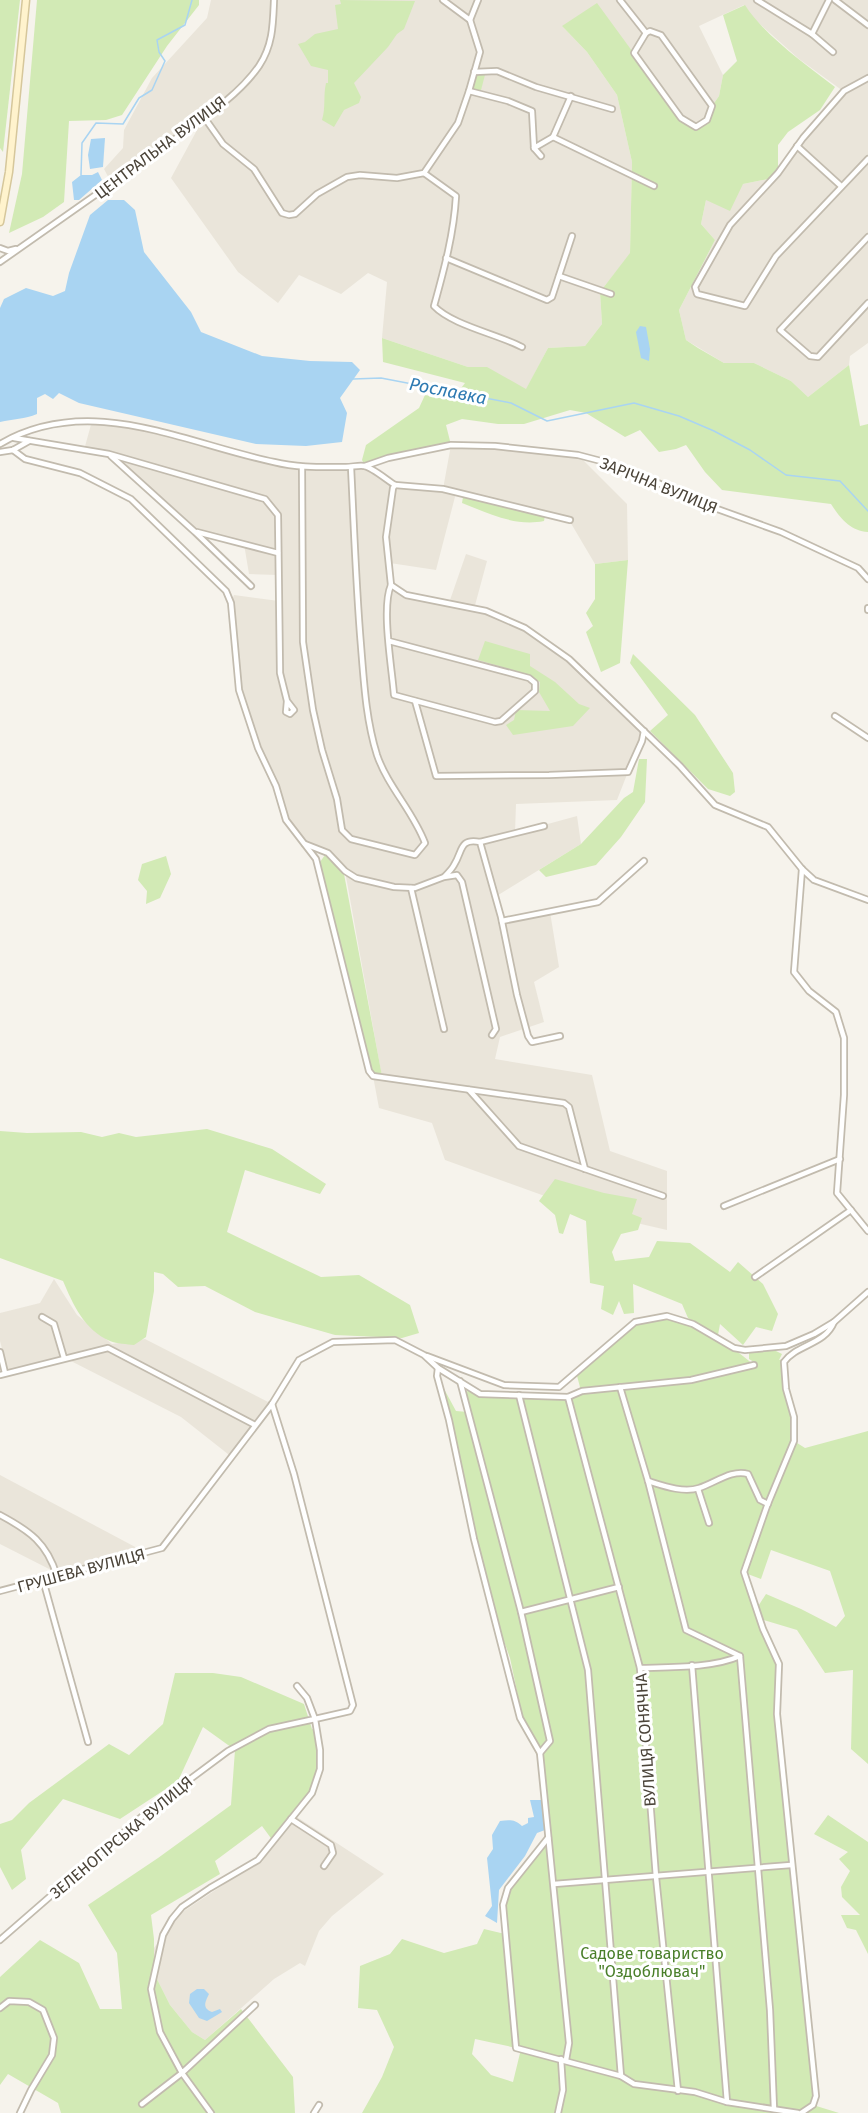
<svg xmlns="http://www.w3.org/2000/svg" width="868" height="2113" font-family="'Fira Sans',sans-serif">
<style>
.residential{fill:#eae5da}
.green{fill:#d2eab5;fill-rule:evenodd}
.water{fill:#a9d4f2}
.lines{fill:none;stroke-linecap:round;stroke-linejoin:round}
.stream{stroke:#a9d4f2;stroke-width:1.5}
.street-casing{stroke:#c2bbae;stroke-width:8}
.secondary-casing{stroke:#d6c79b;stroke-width:9}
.street{stroke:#fff;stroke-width:4.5}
.secondary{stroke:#fff3cd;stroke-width:6}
.labels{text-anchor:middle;stroke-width:6;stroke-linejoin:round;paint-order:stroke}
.street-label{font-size:16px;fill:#4b4439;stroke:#fff}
.park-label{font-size:16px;fill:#4a7f2a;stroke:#fff}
.water-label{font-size:18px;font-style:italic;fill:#2e7ab2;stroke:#fff}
</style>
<rect width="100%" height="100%" fill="#f6f3ec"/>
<g class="residential">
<polygon points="211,0 868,0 868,343 850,356 849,365 808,397 791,381 754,363 724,363 686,340 679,310 715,240 701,224 706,200 743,184 773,178 803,138 843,91 799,59 752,17 744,5 699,26 723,75 719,96 712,106 707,120 696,127 562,26 587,52 617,95 632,162 630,254 600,292 602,324 585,346 548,348 526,390 487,368 468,367 382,338 387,282 368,273 341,294 299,275 278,303 238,272 171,178 203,119 112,184 104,169 123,148 124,130 152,78 207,18"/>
<polygon points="92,421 137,427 229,451 302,467 365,466 395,485 443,489 451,445 495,446 578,455 627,504 628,560 595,564 569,520 456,493 436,570 390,563 391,585 406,595 449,603 466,554 487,561 474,609 525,628 569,659 644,731 617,800 516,804 515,833 577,816 581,844 495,897 502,921 550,912 559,967 534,982 544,1022 500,1037 495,1059 592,1075 610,1151 667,1171 667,1230 589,1212 445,1160 432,1123 379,1108 373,1076 382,1077 345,871 328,853 305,844 286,820 276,786 258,748 239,690 231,603 234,595 279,601 278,575 249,574 244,544 195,532 109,454 84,450"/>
<polygon points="54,1279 77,1315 112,1344 145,1339 272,1404 233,1458 181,1417 65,1358 8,1372 0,1341 0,1313 40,1303"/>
<polygon points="0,1475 139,1549 66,1572 60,1567 53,1571 0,1544"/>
<polygon points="294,1815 384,1874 332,1916 319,1931 305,1966 300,1963 274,1979 205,2040 192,2032 170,2005 154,1973 154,1948 178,1915 223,1885 221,1882 262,1862 273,1841"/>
</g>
<g class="green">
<polygon points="0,0 20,0 3,152 0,148"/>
<polygon points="37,0 199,0 199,5 167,46 122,115 106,120 69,121 64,202 43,217 9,233 22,174"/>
<path d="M340,0L415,1L404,29L397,34L388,47L354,83L361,97L359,103L344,110L334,127L322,120C326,107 323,96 326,83H328V70L311,66L298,44L305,42L315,34L338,29L335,5L341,4Z"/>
<path d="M597,3L681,118L696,127L707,120L712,106L719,96L723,75L737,61L723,15L745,5C764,35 806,65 835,87L820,110L788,132L778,145V173L773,178L743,184L730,211L706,200L701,224L715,240L679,310L686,340L698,348L724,363H754L791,381L808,397L849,365L860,426L868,424V532C850,531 840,518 831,504L722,490L705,472L686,445L676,449L659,452L640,430L625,437L586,413L570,410L524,424H498L462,419L446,425L451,445L365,466L362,460L366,445L419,408L425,395L452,400L465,383L383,362L382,338L468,367H487L526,389L548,348L585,346L602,324L600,292L630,253L632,162L617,95L587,52L562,26Z"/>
<polygon points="486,71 480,94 469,91 474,72"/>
<path d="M463,497L545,516L544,521C515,527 488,513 462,503Z"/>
<polygon points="628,560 620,663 601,672 586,632 593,626 586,613 595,599 595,564"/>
<polygon points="485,641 530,654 530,666 555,682 579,704 590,708 573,726 513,735 506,725 514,720 516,710 550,711 539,692 540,682 530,675 478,660"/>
<polygon points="633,654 695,715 733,773 735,792 730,796 708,789 650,731 668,715 630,663"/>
<polygon points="639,759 647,759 645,802 621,837 596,865 546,877 539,870 581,844 624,798 633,792"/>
<polygon points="325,855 344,874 382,1076 369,1076 320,862"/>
<polygon points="166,856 171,874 160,898 146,904 147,891 138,880 142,864"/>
<path d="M207,1129L272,1149L326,1184L320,1194L245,1170L227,1232L321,1277L359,1275L410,1305L419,1333L402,1338L335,1335L255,1312L205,1286L178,1287L163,1274L154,1272V1291L146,1337L134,1345C127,1344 117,1344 110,1341C84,1330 73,1304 63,1281L0,1258V1131L27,1133L81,1132L102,1137L119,1133L136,1137Z"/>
<polygon points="555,1179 604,1193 637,1199 632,1214 642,1218 638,1230 621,1234 612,1252 615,1261 649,1257 657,1241 690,1243 730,1272 738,1262 763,1284 778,1314 772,1331 756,1327 743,1345 720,1324 718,1335 688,1318 682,1304 633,1284 634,1313 624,1314 619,1301 613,1315 601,1309 604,1286 590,1283 586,1221 570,1214 563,1234 559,1233 555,1215 539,1201"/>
<path d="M667,1316C701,1326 727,1342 754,1365L757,1364L749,1359V1353L774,1350L782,1354L779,1360L787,1358C778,1373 791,1401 794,1416C795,1424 794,1433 794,1441L805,1448L868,1431V1764L851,1749L853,1670L825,1673L797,1630L760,1619L779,1664L777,1714L816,2096L813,2105L839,2113H362L382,2077L394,2047L377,2010L358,2008L360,1966L390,1954L402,1939L444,1953L477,1944L484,1929L505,1934L503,1905L508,1888L549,1837L540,1753L533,1745L522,1715L510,1658L491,1605L437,1376L456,1411L468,1412L464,1396L469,1389L480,1394L569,1397L581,1391L576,1372L635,1322ZM771,1550L830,1571L845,1616L836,1627L801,1609L766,1594L757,1608L745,1573L761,1579ZM475,2039L521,2049L513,2082L491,2075L472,2054Z"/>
<polygon points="175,1673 213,1673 241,1677 304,1704 312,1729 317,1730 320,1769 315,1787 273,1841 262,1826 215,1861 220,1874 151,1915 154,1939 154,1973 170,2005 192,2032 205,2040 241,2009 293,2077 295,2113 61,2113 58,2103 8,2074 0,2085 0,1977 40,1940 79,1963 100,2009 122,2009 117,1953 88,1905 158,1858 231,1805 235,1750 203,1727 178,1781 120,1819 63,1799 21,1850 26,1879 12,1890 0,1867 0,1824 12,1820 29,1803 109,1744 129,1755 163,1724"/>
<polygon points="828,1815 868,1842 868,1954 856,1930 847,1928 841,1915 860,1915 842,1897 841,1887 850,1871 839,1859 848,1852 814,1834"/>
</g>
<g class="water">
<polygon points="105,138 103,167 90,169 88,155 91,139"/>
<polygon points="98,172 102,180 79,200 74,200 72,182 81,175 92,175"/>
<path d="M108,200H124L135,210L144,252L191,312L201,332L262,356L310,361L352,362L360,370L340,398L347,413L342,442L306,446L256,444L79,403L59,393L53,399L45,394L37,398V414C25,419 13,419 0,422V308L4,299L26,288L53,296L65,291L69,273L90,215Z"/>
<polygon points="640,326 646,327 650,349 649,361 641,358 636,332"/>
<path d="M530,1800H541L545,1830L537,1833L525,1856L499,1890L497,1923L485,1916L492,1906L487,1858L493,1849L492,1835L500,1821C509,1820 515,1819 522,1826L528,1823V1818L534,1817Z"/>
<path d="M197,1989H204L209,1994C205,2002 202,2008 212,2012L220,2009L222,2012L207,2021L199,2018L189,2003L190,1994Z"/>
</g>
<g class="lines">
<g class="stream">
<polyline points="81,175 82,143 96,123 123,124 139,98 152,90 165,61 159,52 157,40 185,25 192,0"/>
<polyline points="353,379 381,378 511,403 547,421 634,403 679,416 714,431 750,450 786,475 840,481 868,511"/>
</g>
<g class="street-casing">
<g id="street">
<polyline points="443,0 470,20"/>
<polyline points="620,0 646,33"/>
<polyline points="757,0 812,34"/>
<polyline points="829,0 812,34 833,52"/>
<polyline points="835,0 868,25"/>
<polygon points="650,31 661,35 712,106 707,120 696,127 681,118 634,53 646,33"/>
<polyline points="474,72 497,71 536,87 612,109"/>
<polyline points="868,78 844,91 803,138 778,173 730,225 695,287 697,294 745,306 776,256 868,159"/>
<polyline points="469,91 508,101 532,111 534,148 541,156"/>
<polyline points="204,117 223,144 254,169 282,213 289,215 295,214 317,194 347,177 360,175 397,178 424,173 458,123 469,91 480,52 470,20 478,0"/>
<polyline points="553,137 571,96"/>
<polyline points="797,146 841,186"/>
<polyline points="534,148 553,137 654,186"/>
<path d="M424,173L456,196C454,233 444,270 434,306C452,325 497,334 522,347"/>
<polyline points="868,237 780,330 810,356 818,357 868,303"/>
<polyline points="0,248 8,251 16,249"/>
<polyline points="446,258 547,300 552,297 572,236"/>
<path d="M0,262C55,223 110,185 165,146C196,123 237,98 259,66C273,45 273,24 274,0"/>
<polyline points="559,276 611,294"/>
<polyline points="14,438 109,454 265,499 278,515 280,673 287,701 286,712 290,714 294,710 287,701"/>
<path d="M0,444C90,392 183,443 274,462C298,468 322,467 346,467C352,467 359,465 364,466C372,467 388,481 395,485L393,488L386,537L391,585L406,595L486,611L525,628L569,659L680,766L715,805L768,827L802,869L814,880L868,900"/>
<polyline points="13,450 25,459 80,473 131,499 226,591 231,603 239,690 258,748 276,786 286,820 316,859 369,1071 373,1076 564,1103 569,1107 585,1169"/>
<polyline points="0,452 13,450 29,441"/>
<polyline points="111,456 195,532 251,586"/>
<polyline points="365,466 388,458 451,445 495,446 578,455 620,466 709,506 781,532 858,568 868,579"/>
<path d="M302,467L303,642L313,710L322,750L337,799L342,830L351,839L415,855L425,843C413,811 388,787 377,755C366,720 364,683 361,646C356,587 354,527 351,467"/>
<polyline points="395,485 443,489 570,520"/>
<polyline points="197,532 278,553"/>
<polyline points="868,608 868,610"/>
<path d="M389,641L529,678L535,683V691L501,721L495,722L394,695C392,668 381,608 391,585"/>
<polyline points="415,701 436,776 549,775 628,772 642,741 644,731"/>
<polyline points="835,716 868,738"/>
<polyline points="480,842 544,826"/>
<polyline points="305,844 328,853 345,871 356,878 394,887 415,888 444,877 457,875 462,882 496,1029 492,1035"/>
<polyline points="802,869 794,972 809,991 836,1012 844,1038 844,1095 837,1193 868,1231"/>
<path d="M445,876C448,873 452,869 454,865C463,851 459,838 480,842L501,917L517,995L528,1036L532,1042L560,1036"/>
<polyline points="411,888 444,1029"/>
<polyline points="502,921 598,902 644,861"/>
<polyline points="469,1090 519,1146 663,1196"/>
<polyline points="724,1206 840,1159"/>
<polyline points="755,1277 851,1210"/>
<polyline points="42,1317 54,1324 64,1358"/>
<polyline points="0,1352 5,1373"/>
<polyline points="427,1356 504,1385 559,1387 635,1322 667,1316 693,1324 734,1348 745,1350 786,1346 814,1334 834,1322"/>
<polyline points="438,1368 437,1376 449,1420 474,1539 520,1718 540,1753"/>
<polyline points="0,1375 108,1348 255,1425"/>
<polyline points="460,1381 521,1612 550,1741 540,1753 569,2043 566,2060"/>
<polyline points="620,1387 648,1481 686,1630 740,1656 770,2010 774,2109"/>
<polyline points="519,1395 588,1670 621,2076"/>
<polyline points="568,1397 640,1668 656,1877 678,2091"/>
<path d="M648,1481C664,1486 683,1493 699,1488C715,1483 732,1469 748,1474L760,1500L768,1504"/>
<polyline points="698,1489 709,1523"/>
<path d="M0,1515C30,1531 47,1543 57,1576"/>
<polyline points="43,1580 88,1742"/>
<polyline points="0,1591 162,1548 272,1404 299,1360 333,1342 395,1340 424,1355 438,1368 480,1394 568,1397 582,1391 691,1380 754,1365"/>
<polyline points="521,1612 619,1587"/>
<polyline points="692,1665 727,2102"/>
<path d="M640,1668C671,1667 713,1668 740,1656"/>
<polyline points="291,1819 331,1845 333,1853 324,1866"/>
<polyline points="548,1838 508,1888 503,1905 516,2048 621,2076 634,2084 695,2092 727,2102 798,2113"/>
<polyline points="554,1884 791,1865"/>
<polyline points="0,1940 154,1806 228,1751 269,1729 315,1719 307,1698 297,1686"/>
<polyline points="255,2005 182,2073 160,2032 151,1989 163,1935 172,1919 182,1907 210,1888 258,1860 312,1793 320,1769 320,1750 315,1719 350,1711 353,1705 294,1474 272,1404"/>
<polyline points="0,2008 9,2001 29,2002 43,2010 54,2038 52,2055 31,2090 20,2113"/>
<polyline points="142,2104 182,2073 211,2113"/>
<polyline points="314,2113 319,2105"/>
<polyline points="558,2113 563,2090 561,2059"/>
<path d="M801,2113L813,2105L816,2096L777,1714L779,1664L763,1629L744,1572L767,1506L794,1441V1417L786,1389L784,1362C797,1344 825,1345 834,1322L868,1292"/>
</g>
</g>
<g class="secondary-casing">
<polyline id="secondary" points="0,222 9,172 26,0"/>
</g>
<use href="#street" class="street"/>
<use href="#secondary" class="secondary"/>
</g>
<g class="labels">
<g class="street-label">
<text transform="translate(160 147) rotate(-37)" y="6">ЦЕНТРАЛЬНА ВУЛИЦЯ</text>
<text transform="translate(659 485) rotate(22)" y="6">ЗАРІЧНА ВУЛИЦЯ</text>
<text transform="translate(81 1570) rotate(-15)" y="6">ГРУШЕВА ВУЛИЦЯ</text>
<text transform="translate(645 1740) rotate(-94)" y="6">ВУЛИЦЯ СОНЯЧНА</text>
<text transform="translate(121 1837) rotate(-40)" y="6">ЗЕЛЕНОГІРСЬКА ВУЛИЦЯ</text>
</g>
<g class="park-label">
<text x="652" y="1959">Садове товариство<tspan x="652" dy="18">"Оздоблювач"</tspan></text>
</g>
<g class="water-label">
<text transform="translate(448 391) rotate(11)" y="6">Рославка</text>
</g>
</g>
</svg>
